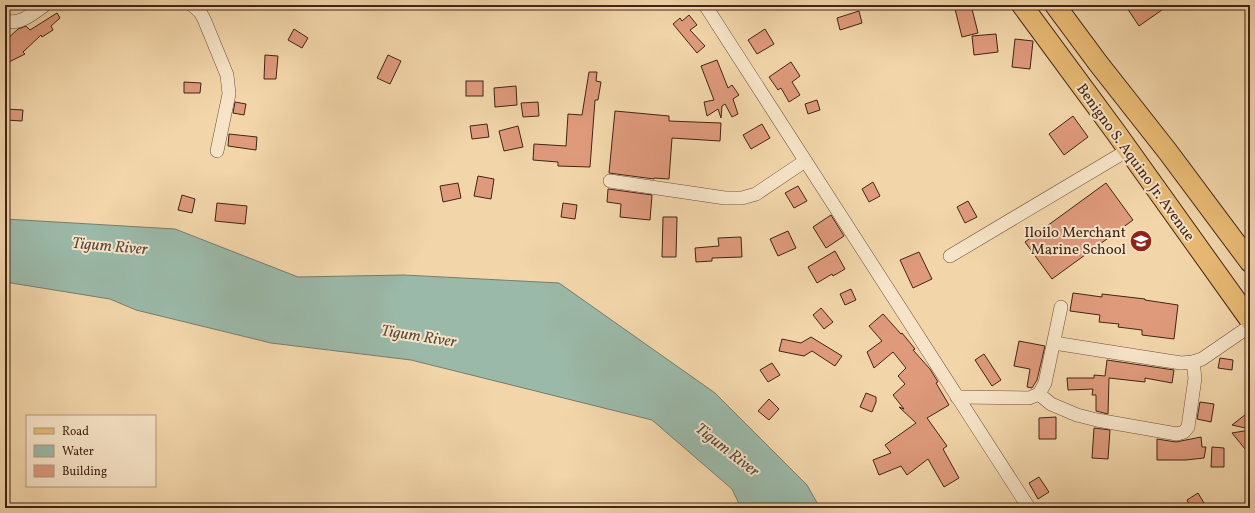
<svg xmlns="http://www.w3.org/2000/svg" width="1255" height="513" font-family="Vollkorn,serif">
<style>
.water{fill:#9bb9a9;stroke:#777d6e}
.building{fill:#df9a7c;stroke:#422416}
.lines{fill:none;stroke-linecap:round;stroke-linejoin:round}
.street-casing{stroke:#6e503b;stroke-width:14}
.primary-casing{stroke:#422416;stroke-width:22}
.street{stroke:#f7e4c8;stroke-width:13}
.primary{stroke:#e9bb75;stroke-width:20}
.labels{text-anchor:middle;stroke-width:4;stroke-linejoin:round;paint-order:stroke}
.street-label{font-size:15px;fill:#422416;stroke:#f7e4c8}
.poi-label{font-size:15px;fill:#422416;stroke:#f7e4c8;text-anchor:end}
.water-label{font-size:16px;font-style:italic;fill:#58493b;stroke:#f7e4c8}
</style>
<rect width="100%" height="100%" fill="#f2d6aa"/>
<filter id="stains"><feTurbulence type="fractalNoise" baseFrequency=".005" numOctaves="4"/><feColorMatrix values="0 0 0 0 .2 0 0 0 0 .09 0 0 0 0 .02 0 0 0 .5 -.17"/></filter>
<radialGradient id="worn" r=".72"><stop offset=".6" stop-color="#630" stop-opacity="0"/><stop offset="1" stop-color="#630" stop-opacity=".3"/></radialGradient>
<polygon class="water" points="5,219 175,229 298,277 404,275 559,283 715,393 807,485 820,508 741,508 732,489 652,420 411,360 271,343 136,310 110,299 5,282"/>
<g class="building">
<polygon points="954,5 971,5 978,33 962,37"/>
<polygon points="1125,5 1169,5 1139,26"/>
<polygon points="859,11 862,23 840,30 837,18"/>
<polygon points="57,13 60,18 51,26 53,30 42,37 41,35 23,52 25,54 5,64 5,41 18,29 26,26 30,30"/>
<polygon points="689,15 697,25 690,30 705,46 697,53 673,24 680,18 682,21"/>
<polygon points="294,29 308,38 302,48 288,40"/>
<polygon points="765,29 774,44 757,54 748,40"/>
<polygon points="996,34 998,52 974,55 972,36"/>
<polygon points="1015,39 1033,41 1030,69 1012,67"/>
<polygon points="265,55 278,56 276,79 264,79"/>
<polygon points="388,55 401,61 390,84 377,78"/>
<polygon points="717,60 728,88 732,85 739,95 733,99 738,114 732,117 725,104 722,106 721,118 718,109 707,116 704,102 714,100 701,66"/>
<polygon points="791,62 800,76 792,82 800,95 789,102 781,88 778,90 769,77"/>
<polygon points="589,72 597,72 596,81 601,82 598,100 595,100 590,167 558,166 558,162 533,160 534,144 566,146 568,114 582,115"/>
<rect x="466" y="81" width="17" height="15"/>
<polygon points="184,82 201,83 200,93 184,93"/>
<polygon points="516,86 517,105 495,107 494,88"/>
<polygon points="817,100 820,110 808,114 805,104"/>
<polygon points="235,102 246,104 244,115 233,113"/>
<polygon points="538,102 539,116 523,117 521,103"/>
<polygon points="7,109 23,110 22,121 6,120"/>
<polygon points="615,111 669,116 669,121 721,123 720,141 672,138 669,179 654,178 654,179 609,173"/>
<polygon points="1073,116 1088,137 1064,155 1049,134"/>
<polygon points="487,124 489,137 472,139 470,126"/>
<polygon points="762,124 770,138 751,149 743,135"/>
<polygon points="518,126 523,147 504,151 499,131"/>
<polygon points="229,134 257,137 256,150 228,146"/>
<polygon points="478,176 494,179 491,199 474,196"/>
<polygon points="873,182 880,196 869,202 862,189"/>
<polygon points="458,183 461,198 443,202 440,186"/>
<polygon points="1106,183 1133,220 1052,279 1025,242"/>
<polygon points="798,186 807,201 794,208 785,193"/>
<polygon points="608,189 652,195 650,220 620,217 621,204 607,202"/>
<polygon points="182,195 195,199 192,213 178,210"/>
<polygon points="968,201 977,217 965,223 957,207"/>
<polygon points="217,203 247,206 245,224 215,221"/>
<polygon points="563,203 577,205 575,219 561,217"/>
<polygon points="831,215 844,236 826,248 813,227"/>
<polygon points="663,217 677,217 676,257 662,257"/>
<polygon points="788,231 796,248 778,256 770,239"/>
<polygon points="741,237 742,257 712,258 712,261 696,262 695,248 719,246 718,238"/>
<polygon points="835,251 845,269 833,276 832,274 817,283 808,267"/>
<polygon points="919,252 932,279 913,288 900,260"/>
<polygon points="851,289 856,300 845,305 840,294"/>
<polygon points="1073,293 1102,297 1102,294 1145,299 1145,300 1178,305 1174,339 1142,335 1142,330 1118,327 1119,324 1099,322 1100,315 1070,311"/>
<polygon points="821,308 833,322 824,329 813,315"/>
<polygon points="883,314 901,334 902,333 915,349 913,350 930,369 938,382 936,383 949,405 927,418 947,446 943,449 959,478 944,487 928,459 907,475 901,466 879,475 873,460 891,453 885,445 916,423 899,407 904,409 893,395 905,384 898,376 906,368 893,352 874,368 867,352 882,341 869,326"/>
<polygon points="811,337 842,356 835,366 812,351 804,356 779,351 782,339 801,343"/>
<polygon points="1019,341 1045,346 1037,380 1032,388 1027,387 1030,369 1014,366"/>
<polygon points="984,354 1001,380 992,386 975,360"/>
<polygon points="1220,358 1233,360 1232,370 1218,368"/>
<polygon points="1107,360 1174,370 1172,383 1145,378 1145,382 1109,378 1108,414 1096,411 1096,395 1092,395 1093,389 1068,390 1067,378 1094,378 1094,375 1105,376"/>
<polygon points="772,363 780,375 768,382 760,370"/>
<polygon points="866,393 876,397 876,402 872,412 860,407"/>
<polygon points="769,399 779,409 769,420 758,411"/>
<polygon points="1200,402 1214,404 1211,422 1197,419"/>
<polygon points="1250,411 1250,429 1232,425"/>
<polygon points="1056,417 1056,439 1039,439 1039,418"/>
<polygon points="1094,428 1110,430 1108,459 1092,458"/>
<polygon points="1250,430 1250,455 1232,433"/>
<polygon points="1201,437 1202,447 1206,447 1204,458 1186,460 1157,460 1157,439 1176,442"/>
<polygon points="1212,447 1224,448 1224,467 1211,467"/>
<polygon points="1039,477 1049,492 1038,499 1029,483"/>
<polygon points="1198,493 1207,508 1191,508 1187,500"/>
</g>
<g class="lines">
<g class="street-casing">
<g id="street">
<polyline points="192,5 200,12 204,19 227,75 229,94 217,151"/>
<polyline points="705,5 1029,508"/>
<path d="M5,20C18,27 35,12 45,5"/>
<polyline points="610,181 725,198 742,198 756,194 805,161"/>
<polyline points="950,256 1128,150"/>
<polyline points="1054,343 1181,363 1193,362 1202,359 1250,326"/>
<polyline points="1039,394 1051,404 1077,415 1097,420 1177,434 1184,432 1188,427 1195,378 1193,362"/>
<polyline points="957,397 1029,398 1039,394 1045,383 1061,307"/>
</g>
</g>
<g class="primary-casing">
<g id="primary">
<polyline points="1022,5 1117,134 1250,320"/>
<polyline points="1055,5 1098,63 1168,152 1250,262"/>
</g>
</g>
<use href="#street" class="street"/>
<use href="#primary" class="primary"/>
</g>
<defs>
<g id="university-disc" transform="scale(1.15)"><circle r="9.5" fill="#8f2418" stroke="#f7e4c8"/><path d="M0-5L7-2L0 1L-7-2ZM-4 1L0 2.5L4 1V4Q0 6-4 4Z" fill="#fff"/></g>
</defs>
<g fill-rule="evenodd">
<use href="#university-disc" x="1141" y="241"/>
</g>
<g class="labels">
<g class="street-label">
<text transform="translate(1136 162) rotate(54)" y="5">Benigno S. Aquino Jr. Avenue</text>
</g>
<g class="poi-label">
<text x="1126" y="237">Iloilo Merchant<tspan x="1126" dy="17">Marine School</tspan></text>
</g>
<g class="water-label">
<text transform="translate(110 245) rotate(5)" y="6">Tigum River</text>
<text transform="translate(419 335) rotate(9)" y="6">Tigum River</text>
<text transform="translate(728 449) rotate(38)" y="6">Tigum River</text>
</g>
</g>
<rect width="1255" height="513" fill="none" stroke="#f2d6aa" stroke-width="20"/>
<rect x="6" y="6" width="1243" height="501" fill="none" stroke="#422416" stroke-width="2"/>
<rect x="10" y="10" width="1235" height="493" fill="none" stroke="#422416"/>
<rect x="26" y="415" width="130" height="72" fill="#f7e4c8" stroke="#af9781"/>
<rect x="34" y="428" width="20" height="6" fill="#e9bb75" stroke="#af9781"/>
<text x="62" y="435" font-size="12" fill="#422416">Road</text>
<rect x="34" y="445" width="20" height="12" fill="#9bb9a9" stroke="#af9781"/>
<text x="62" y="455" font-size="12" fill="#422416">Water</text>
<rect x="34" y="465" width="20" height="12" fill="#df9a7c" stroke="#af9781"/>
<text x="62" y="475" font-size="12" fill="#422416">Building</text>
<rect width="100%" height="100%" filter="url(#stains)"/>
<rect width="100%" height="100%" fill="url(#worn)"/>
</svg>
